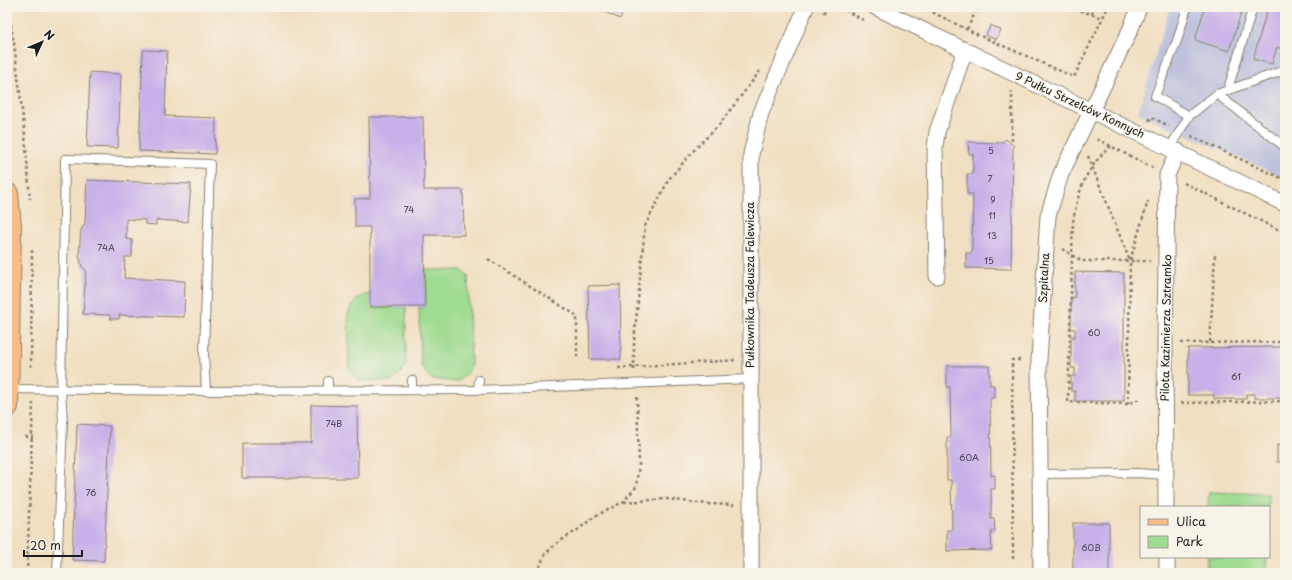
<svg xmlns="http://www.w3.org/2000/svg" width="1292" height="580" font-family="'Playpen Sans',sans-serif">
<style>
.industrial{fill:#bec2dd}
.green{fill:#9fdb90;stroke:#5e7c56}
.building{fill:#c8b1e9}
.lines{fill:none;stroke-linecap:round;stroke-linejoin:round}
.lane-casing{stroke:#867e6e;stroke-width:10}
.street-casing{stroke:#867e6e;stroke-width:17}
.primary-casing{stroke:#867e6e;stroke-width:24}
.path{stroke:#867e6e;stroke-width:2.5;stroke-dasharray:3 3;stroke-linecap:butt}
.lane{stroke:#fff;stroke-width:8}
.street{stroke:#fff;stroke-width:15}
.primary{stroke:#f6be86;stroke-width:22}
.labels{text-anchor:middle;stroke-width:3;stroke-linejoin:round;paint-order:stroke}
.number-label{font-size:9px;fill:#47414f}
.street-label{font-size:11px;fill:#1c1c1c;stroke:#f7f3e8}
</style>
<rect width="100%" height="100%" fill="#f7f3e8"/>
<filter id="ink" filterUnits="userSpaceOnUse"><feTurbulence type="fractalNoise" baseFrequency=".025" numOctaves="2"/><feDisplacementMap in="SourceGraphic" scale="8" xChannelSelector="R" yChannelSelector="G"/><feConvolveMatrix kernelMatrix="1 2 1 2 8 2 1 2 1" color-interpolation-filters="sRGB"/></filter>
<filter id="wash" filterUnits="userSpaceOnUse"><feTurbulence type="fractalNoise" baseFrequency=".012" numOctaves="4" result="noise"/><feDisplacementMap in="SourceGraphic" scale="16" xChannelSelector="R" yChannelSelector="G"/><feGaussianBlur stdDeviation="0.9" result="paint"/><feColorMatrix in="noise" values="0 0 0 0 0 0 0 0 0 0 0 0 0 0 0 0 0 1.4 0 .05"/><feComposite in="paint" operator="in"/></filter>
<g filter="url(#wash)">
<rect width="100%" height="100%" fill="#f1dfc1"/>
<polygon class="industrial" points="1170,7 1285,7 1285,178 1138,113"/>
<g class="green">
<polygon points="425,270 461,270 468,275 471,365 468,373 457,382 431,379 421,366 419,307 425,307"/>
<path d="M370,294L371,307H406V365L401,373L392,381L359,380L353,374L349,367L348,314C352,303 358,296 370,294Z"/>
<polygon points="1209,492 1268,494 1268,507 1208,507"/>
<polygon points="1207,557 1267,557 1266,573 1207,573"/>
</g>
<g id="blocks">
<g class="building">
<polygon points="594,7 625,7 620,19"/>
<polygon points="1205,7 1243,7 1229,51 1195,40"/>
<polygon points="1268,7 1285,7 1285,50 1277,47 1272,64 1253,59"/>
<polygon points="991,25 1001,30 996,40 986,35"/>
<polygon points="143,50 167,51 165,116 216,118 215,154 139,151"/>
<polygon points="90,72 121,74 118,148 87,147"/>
<polygon points="369,117 423,117 424,190 463,190 464,235 424,235 425,307 370,307 370,227 355,227 355,199 370,198"/>
<polygon points="1006,139 1014,146 1013,148 1011,269 966,268 966,253 972,253 972,246 973,194 967,194 967,174 973,174 973,154 969,154 968,142 1002,143"/>
<polygon points="87,180 191,184 188,222 156,220 156,225 145,224 145,220 126,219 126,239 132,240 132,257 125,257 124,278 185,281 184,317 119,315 119,319 110,319 110,315 83,314 86,270 82,267 79,255 80,241 81,230 85,223"/>
<polygon points="1075,272 1124,273 1124,401 1075,401 1075,391 1071,391 1071,376 1075,376 1075,368 1071,368 1071,337 1075,337 1075,329 1071,329 1071,297 1075,298"/>
<polygon points="620,285 621,359 590,359 588,286"/>
<polygon points="1285,347 1285,394 1283,398 1254,398 1254,394 1246,394 1246,399 1214,399 1214,395 1188,395 1188,348"/>
<polygon points="947,366 989,366 990,385 994,385 994,398 990,398 991,476 995,475 995,489 991,489 991,519 994,519 995,531 991,532 992,550 947,551 947,530 952,530 951,480 947,480 947,437 951,437 950,387 947,387"/>
<polygon points="311,405 357,406 358,478 242,478 242,443 311,443"/>
<polygon points="77,424 110,426 104,561 72,560"/>
<rect x="1277" y="445" width="8" height="17"/>
<rect x="1073" y="523" width="36" height="50"/>
</g>
</g>
</g>
<g filter="url(#ink)">
<use href="#blocks" fill-opacity="0" stroke="#867e6e" stroke-width="1"/>
<g class="lines">
<g class="lane-casing">
<g id="lane">
<polyline points="1187,7 1178,38 1155,96 1189,116"/>
<polyline points="1228,89 1253,7"/>
<polyline points="1217,94 1285,147"/>
<polyline points="1170,147 1189,116 1217,94 1285,70"/>
<polyline points="412,380 412,389"/>
<polyline points="328,381 328,390"/>
<polyline points="8,389 206,391 478,390 750,379"/>
<polyline points="478,390 479,380"/>
<polyline points="1041,474 1137,473 1166,475"/>
<polyline points="57,573 63,422 61,390 65,159 210,164 204,354 206,391"/>
</g>
</g>
<g class="street-casing">
<g id="street">
<polyline points="875,7 1285,204"/>
<polyline points="937,276 935,147 937,132 965,50"/>
<polyline points="1166,507 1165,343 1167,175 1178,151"/>
<polyline points="1167,557 1167,573"/>
<polyline points="1041,569 1039,360 1048,216 1061,174 1131,28 1139,7"/>
<polyline points="751,573 751,154 761,113 806,7"/>
</g>
</g>
<g class="primary-casing">
<polyline id="primary" points="7,194 10,226 7,406"/>
</g>
<g class="path">
<polyline points="8,7 14,43 25,135 30,199"/>
<polyline points="194,7 194,8"/>
<polyline points="922,7 974,33 1074,77 1108,7"/>
<polyline points="1069,7 1103,18"/>
<path d="M823,13C834,0 851,14 863,20"/>
<polyline points="1092,14 1094,7"/>
<polyline points="967,29 978,7"/>
<polyline points="1149,121 1151,117 1169,126"/>
<polyline points="1191,136 1285,180"/>
<polyline points="1097,139 1153,168"/>
<polyline points="1012,141 1012,91"/>
<path d="M1111,146C1086,167 1078,191 1073,222L1068,402L1128,404L1141,398"/>
<polyline points="1088,156 1130,261"/>
<polyline points="1184,183 1285,233"/>
<polyline points="1062,249 1082,261 1150,261"/>
<polyline points="488,259 577,316 577,359"/>
<polyline points="1210,342 1215,255"/>
<polyline points="1181,343 1285,342"/>
<polyline points="31,367 32,248"/>
<polyline points="618,368 735,360"/>
<polyline points="634,370 634,342 645,226 669,179 695,149 719,125 760,71"/>
<polyline points="1181,403 1285,401"/>
<polyline points="1128,404 1130,261 1148,201"/>
<polyline points="25,437 33,437"/>
<polyline points="624,502 666,499 707,504 734,505"/>
<polyline points="1013,559 1012,360 1022,360"/>
<polyline points="27,573 33,403"/>
<polyline points="537,573 545,554 557,543 579,529 595,516 623,502 636,487 639,464 637,397"/>
</g>
<use href="#lane" class="lane"/>
<use href="#street" class="street"/>
<use href="#primary" class="primary"/>
</g>
</g>
<g class="labels">
<g class="number-label">
<text x="991" y="154">5</text>
<text x="990" y="182">7</text>
<text x="993" y="203">9</text>
<text x="409" y="213">74</text>
<text x="992" y="219">11</text>
<text x="992" y="239">13</text>
<text x="106" y="251">74A</text>
<text x="989" y="264">15</text>
<text x="1094" y="336">60</text>
<text x="1236" y="380">61</text>
<text x="334" y="427">74B</text>
<text x="969" y="461">60A</text>
<text x="91" y="496">76</text>
<text x="1091" y="551">60B</text>
</g>
<g class="street-label">
<text transform="translate(1080 105) rotate(25)" y="4">9 Pułku Strzelców Konnych</text>
<text transform="translate(1044 278) rotate(-87)" y="4">Szpitalna</text>
<text transform="translate(750 285) rotate(-90)" y="4">Pułkownika Tadeusza Falewicza</text>
<text transform="translate(1166 328) rotate(-89)" y="4">Pilota Kazimierza Sztramko</text>
</g>
</g>
<rect width="1292" height="580" fill="none" stroke="#f7f3e8" stroke-width="24"/>
<rect x="1140" y="506" width="130" height="52" fill="#f7f3e8" stroke="#9f9d96"/>
<rect x="1148" y="519" width="20" height="6" fill="#f6be86" stroke="#9f9d96"/>
<text x="1176" y="526" font-size="12" fill="#1c1c1c">Ulica</text>
<rect x="1148" y="536" width="20" height="12" fill="#9fdb90" stroke="#9f9d96"/>
<text x="1176" y="546" font-size="12" fill="#1c1c1c">Park</text>
<g transform="translate(42 42) rotate(46)" stroke="#f7f3e8" stroke-width="3" paint-order="stroke">
<path d="M0-3L7 15L0 10L-7 15Z" fill="#1c1c1c"/>
<text y="-6" font-size="11" font-weight="bold" text-anchor="middle" fill="#1c1c1c">N</text>
</g>
<path d="M24 550v6h58v-6" fill="none" stroke="#1c1c1c" stroke-width="2"/>
<text x="30" y="550" font-size="12" fill="#1c1c1c" stroke="#f7f3e8" stroke-width="3" paint-order="stroke">20 m</text>
</svg>
